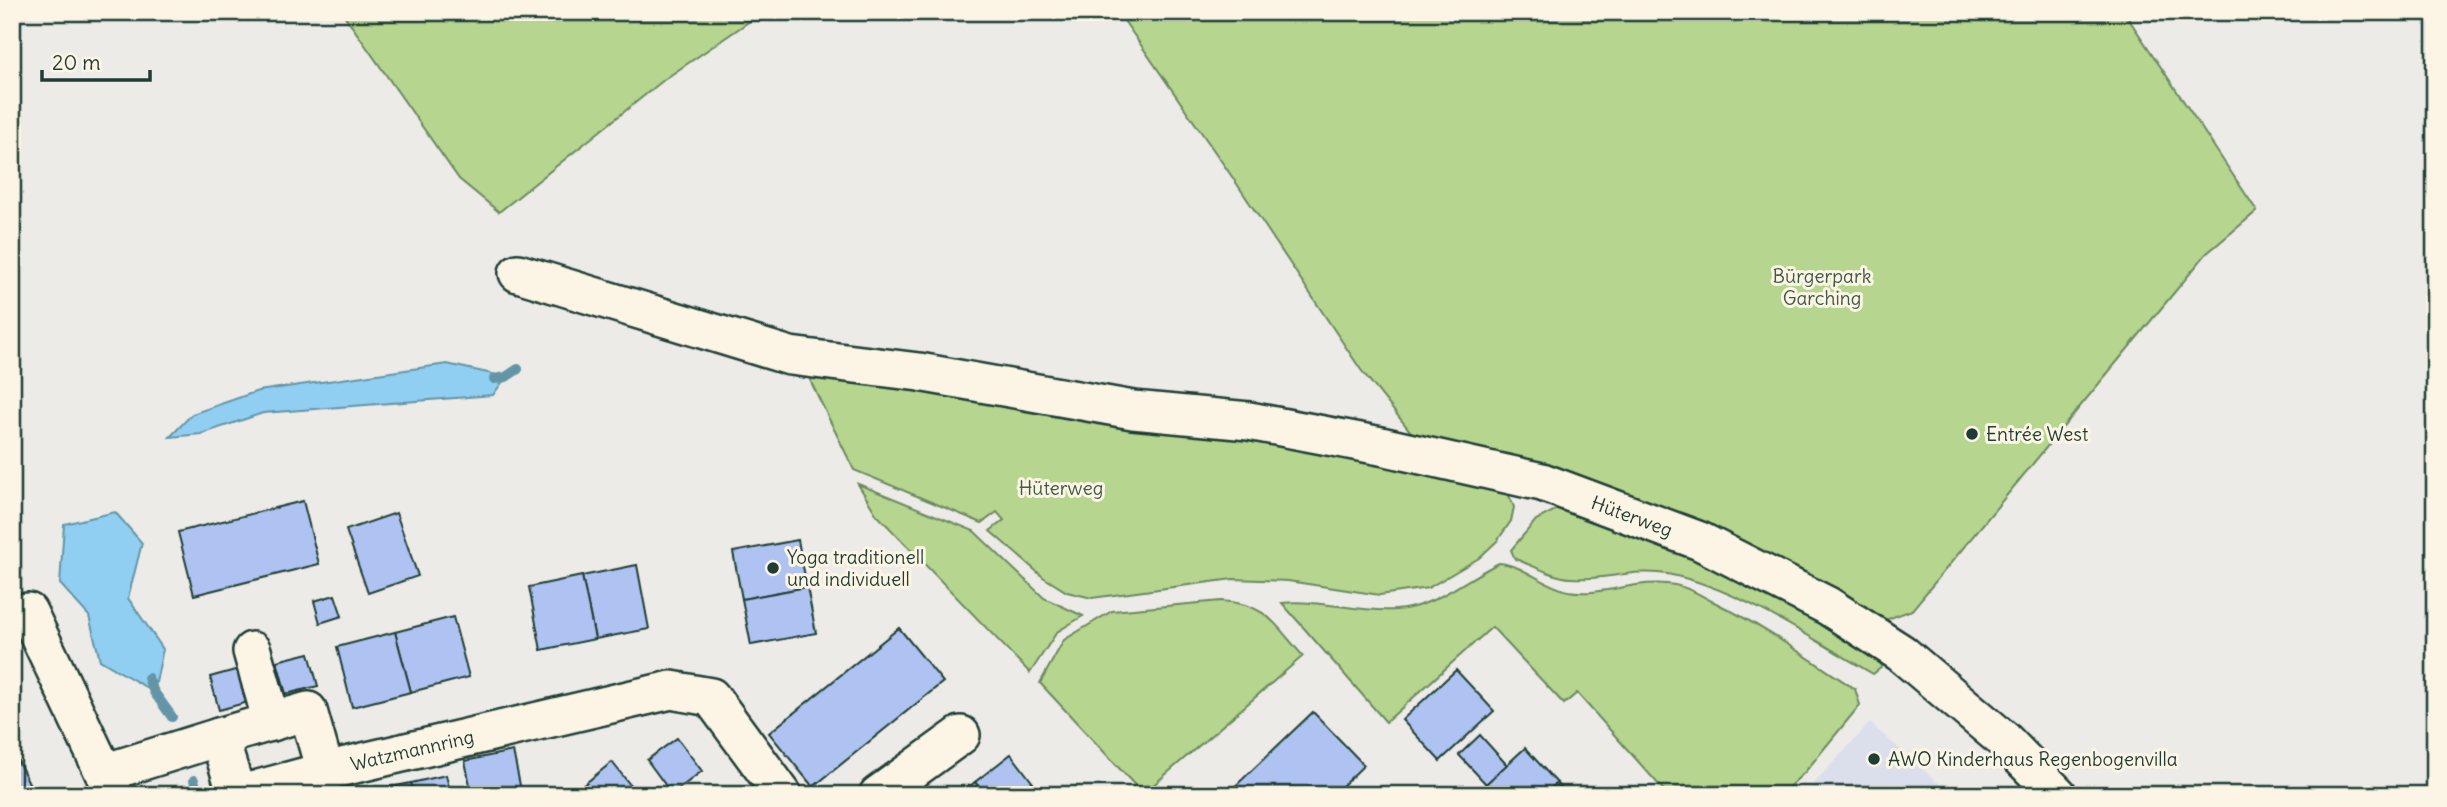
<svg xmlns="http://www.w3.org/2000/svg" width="2447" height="807" font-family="Delius,sans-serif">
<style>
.built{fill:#dadfeb}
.green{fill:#b6d58e;stroke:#6a8961;stroke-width:2}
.water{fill:#91cff2;stroke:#6395a6;stroke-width:2}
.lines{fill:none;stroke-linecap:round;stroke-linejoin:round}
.stream{stroke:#6395a6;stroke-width:10}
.building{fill:#afc3f2;stroke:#1f3d34;stroke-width:2}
.minor-casing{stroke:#1f3d34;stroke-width:42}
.minor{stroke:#fcf5e5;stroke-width:37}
.poi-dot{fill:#1f3d34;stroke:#fcf5e5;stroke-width:2.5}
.labels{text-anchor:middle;stroke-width:6;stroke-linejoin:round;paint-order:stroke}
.park-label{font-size:19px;fill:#3d5b46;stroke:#fcf5e5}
.poi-label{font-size:19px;fill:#1f3d34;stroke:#fcf5e5;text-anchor:start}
.street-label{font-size:19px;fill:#1f3d34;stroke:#fcf5e5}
</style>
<rect width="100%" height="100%" fill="#edebe8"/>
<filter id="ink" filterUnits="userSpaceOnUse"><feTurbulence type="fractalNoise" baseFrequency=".0143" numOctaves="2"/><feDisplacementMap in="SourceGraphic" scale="14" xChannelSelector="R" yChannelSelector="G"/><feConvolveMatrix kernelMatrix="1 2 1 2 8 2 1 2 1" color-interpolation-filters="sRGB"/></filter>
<g filter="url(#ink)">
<polygon class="built" points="1870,723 1952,795 1803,795"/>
<g class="green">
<polygon points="342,12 763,12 665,79 499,212 459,179"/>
<polygon points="1118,12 2124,12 2257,211 2206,254 1912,610 1880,622 1418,441 1361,370 1235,181"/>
<polygon points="817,368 1426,467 1507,491 1514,507 1511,521 1497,541 1479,558 1428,588 1380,595 1288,581 1233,579 1092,598 1067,592 1043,577 990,531 1004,520 997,512 982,523 854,470 809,378 809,371"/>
<polygon points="858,484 974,531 1044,598 1083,616 1057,632 1030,673 876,514"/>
<path d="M1561,507L1679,548L1876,652L1882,667L1873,674C1812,639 1736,587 1667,574C1634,568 1603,581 1571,578C1553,577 1532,565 1515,559L1511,550L1536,520Z"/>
<path d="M1499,563C1524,565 1543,586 1568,591C1604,597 1639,578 1675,585C1688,587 1702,596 1714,602C1763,626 1809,659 1855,689L1860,705L1805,772L1780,795H1668L1577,693L1564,704L1492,627L1386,722L1282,603C1320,599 1358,613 1396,610C1436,607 1465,579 1499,563Z"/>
<path d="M1221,601C1268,604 1274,624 1303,656L1143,794L1040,683L1064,640L1112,611Z"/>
</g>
<g class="water">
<polygon points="447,364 506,377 493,395 263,413 201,434 170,437 192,414 258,391"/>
<polygon points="115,512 142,543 128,598 163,649 154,692 100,660 89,616 60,584 64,524"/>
</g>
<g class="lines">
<g class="stream">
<polyline points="494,379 506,377 518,369"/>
<polyline points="148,678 154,692 172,717"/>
<polyline points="194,780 199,795"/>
</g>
</g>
<g class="building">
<polygon points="303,501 319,564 194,595 178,532"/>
<polygon points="396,513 418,576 368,593 346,530"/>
<polygon points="798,540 807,587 742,599 733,552"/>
<polygon points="637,565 649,629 595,639 582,576"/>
<polygon points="582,576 595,639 541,650 529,587"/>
<polygon points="807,587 816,633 751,645 742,599"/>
<polygon points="335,595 342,616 320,623 314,601"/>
<polygon points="453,617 469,677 411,692 395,632"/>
<polygon points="899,628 943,682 813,787 769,733"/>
<polygon points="395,632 411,692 352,707 337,647"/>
<polygon points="309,653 318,686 286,694 277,661"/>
<polygon points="239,669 248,702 219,710 210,677"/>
<polygon points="1456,670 1494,711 1440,761 1402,720"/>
<polygon points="1313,712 1364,765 1333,795 1226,795"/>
<polygon points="1480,735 1507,765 1486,784 1459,755"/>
<polygon points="677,738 702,771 672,794 647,760"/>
<polygon points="12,748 19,763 12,766"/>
<polygon points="1525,748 1557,783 1544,795 1474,795"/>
<polygon points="513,751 522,795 472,795 465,761"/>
<polygon points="1011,754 1042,795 985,795 975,782"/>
<polygon points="612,762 638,795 571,795"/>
<polygon points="19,763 35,795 12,795 12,766"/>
<polygon points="446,775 451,795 414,795 411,783"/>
<polygon points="975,782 985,795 959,795"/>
<polygon points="411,783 414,795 377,795 376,790"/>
<polygon points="1557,783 1568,795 1544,795"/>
</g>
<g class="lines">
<g class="minor-casing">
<g id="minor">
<polyline points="518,273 790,356 919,372 1133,410 1249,421 1381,446 1542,482 1700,541 1828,606 1901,653 2004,740 2058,795"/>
<polyline points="12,615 28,612 114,794"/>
<polyline points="252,651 272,722"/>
<polyline points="219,737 308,711 325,771"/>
<polyline points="104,773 219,737 237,795 325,771 671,690 711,697 783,795"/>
<polyline points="878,795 961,735"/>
</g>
</g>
<use href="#minor" class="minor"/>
</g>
</g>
<g class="poi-dot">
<circle cx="1972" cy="434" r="7"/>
<circle cx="773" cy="568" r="7"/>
<circle cx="1874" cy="759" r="7"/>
</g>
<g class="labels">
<g class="park-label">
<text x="1822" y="283">Bürgerpark<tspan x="1822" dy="22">Garching</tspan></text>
<text x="1061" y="495">Hüterweg</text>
</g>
<g class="poi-label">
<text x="1986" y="441">Entrée West</text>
<text x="787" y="564">Yoga traditionell<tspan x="787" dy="22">und individuell</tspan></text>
<text x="1888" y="766">AWO Kinderhaus Regenbogenvilla</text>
</g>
<g class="street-label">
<text transform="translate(1632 516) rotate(20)" y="7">Hüterweg</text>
<text transform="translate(412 750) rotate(-13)" y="7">Watzmannring</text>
</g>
</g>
<rect width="2447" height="807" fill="none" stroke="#fcf5e5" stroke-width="42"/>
<rect x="21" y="21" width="2405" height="765" fill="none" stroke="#1f3d34" stroke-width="2.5" filter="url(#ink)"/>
<path d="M42 70v10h108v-10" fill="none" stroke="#1f3d34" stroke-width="3.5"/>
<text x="52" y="70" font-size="21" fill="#1f3d34" stroke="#fcf5e5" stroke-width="5" paint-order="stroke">20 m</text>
</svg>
